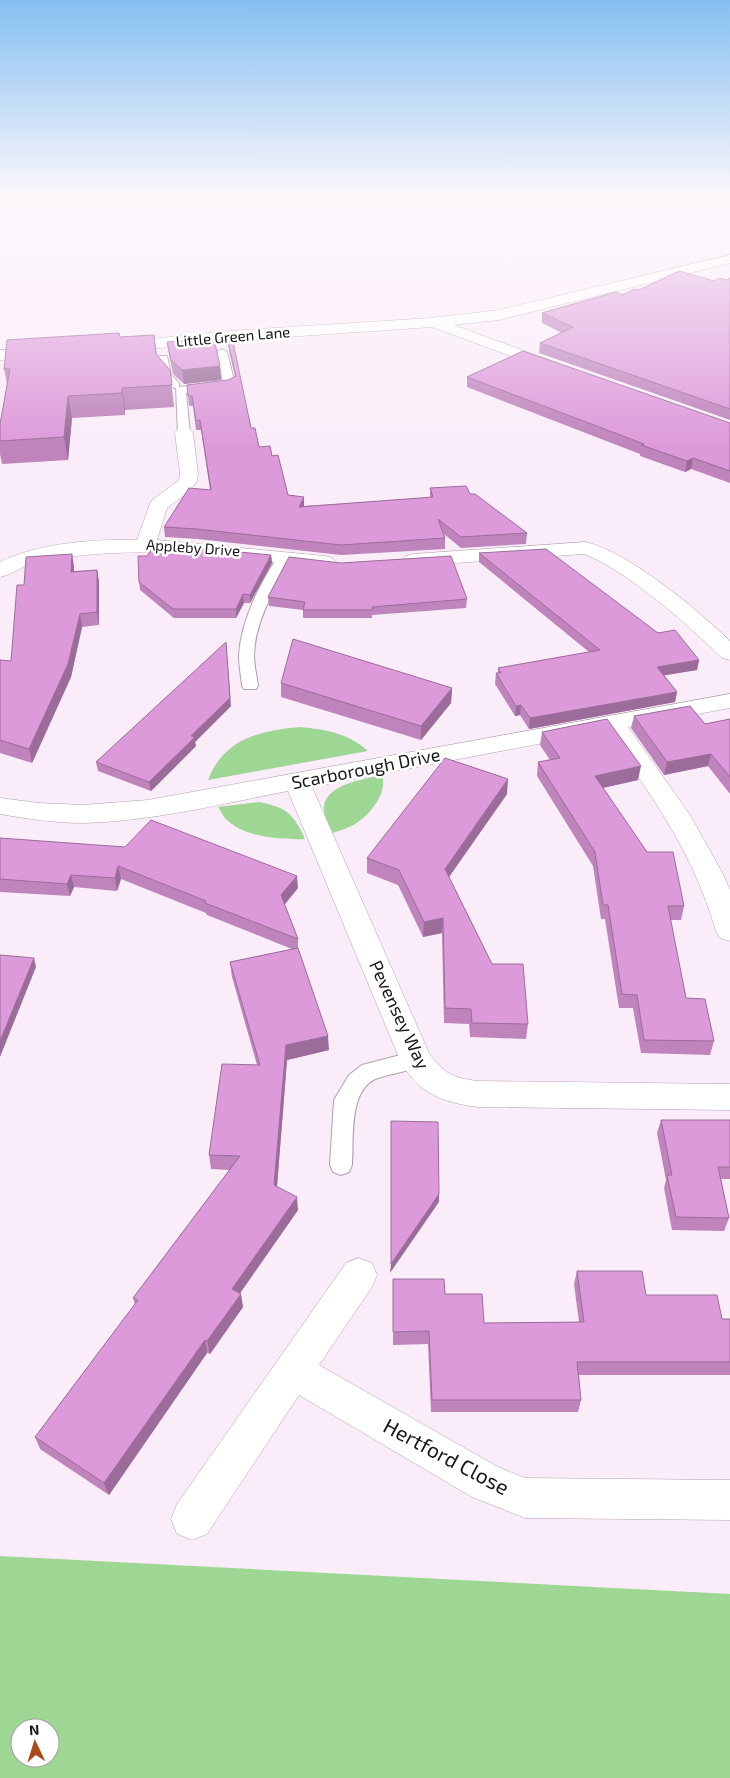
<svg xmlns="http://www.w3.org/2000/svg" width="730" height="1778" font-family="'Exo 2',sans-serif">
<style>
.green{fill:#9ed693;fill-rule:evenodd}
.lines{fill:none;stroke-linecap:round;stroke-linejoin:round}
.service-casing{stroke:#aea2ad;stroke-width:2}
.minor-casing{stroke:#aea2ad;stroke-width:1}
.service{fill:#fff;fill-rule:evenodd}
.minor{fill:#fff;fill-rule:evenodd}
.wall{fill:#be84bb}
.shaded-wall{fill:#9b6c99}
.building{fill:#dd9ada;stroke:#9b6c99}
.labels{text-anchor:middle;stroke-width:5;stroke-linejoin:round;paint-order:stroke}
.far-street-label{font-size:15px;fill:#191519;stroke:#fff}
.street-label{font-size:18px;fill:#191519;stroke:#fff}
.near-street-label{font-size:21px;fill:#191519;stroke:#fff}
</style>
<rect width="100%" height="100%" fill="#faedf9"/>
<g class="green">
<path d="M299,727C324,729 348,733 368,751L208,780C224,739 258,731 299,727Z"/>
<path d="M382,775C388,793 370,815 355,824C349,828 340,830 333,833C330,826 325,818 324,811C321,785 364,779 382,775Z"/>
<path d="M259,802C286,807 294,814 305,839C282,840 244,837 227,820C223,817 221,811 218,807Z"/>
<path d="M0,1556L730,1594V1778H0ZM20,1728H50V1758H20Z"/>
</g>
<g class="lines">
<g class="service-casing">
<g id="service">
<path d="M222,349L227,352L235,385L229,388L186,393L190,433L188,436H180L178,433L176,388C161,386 159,370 158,358L159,356H167L171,375L179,383V387L223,382L217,352Z"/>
<path d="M284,554L291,558C275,588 255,621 254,655C254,666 257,676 258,686L256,689H244L242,686C241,676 239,665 239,655C241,621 260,583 279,555Z"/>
<path d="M416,1051L424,1054L427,1060L424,1066C409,1071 393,1073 378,1078C348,1088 354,1139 352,1165L349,1172L341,1175L333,1172L330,1165L334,1100L349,1075L362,1065Z"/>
</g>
</g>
<g class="minor-casing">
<g id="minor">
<polygon points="730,255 730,263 499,320 454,325 557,363 559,366 557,369 551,371 432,327 228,341 120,352 114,350 112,347 114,344 120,342 228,331 431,318 499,310"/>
<polygon points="42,349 48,351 50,354 48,357 0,360 0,350"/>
<path d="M184,428L190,429L193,433L198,473L197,481L191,490L167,508L157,540L325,556L332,558L335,562L332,566L325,568C230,558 134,542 39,562C25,564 14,574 0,577V562C38,543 95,539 137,540L151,501L179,480L180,473L175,433L178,429Z"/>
<path d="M586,542C630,553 697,609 730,641V660L722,658C688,625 628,571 584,554L413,566L406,564L403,560L406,556L413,554Z"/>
<path d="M730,694V708L628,727L690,815L723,874L730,890V941L720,938L716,931C693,853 653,797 606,731L312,787L429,1053C444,1074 453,1078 478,1081L730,1084V1110L478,1107C442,1102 418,1094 400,1060L288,791C221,804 153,821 84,823C56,823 28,819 0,814V798L39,803L83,805L148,800Z"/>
<polygon points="359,1258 372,1263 377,1275 372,1287 319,1365 498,1467 525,1478 730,1480 730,1520 525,1518 472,1497 299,1395 207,1534 192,1540 177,1534 171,1519 177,1504 346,1263"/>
</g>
</g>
<use href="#service" class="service"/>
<use href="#minor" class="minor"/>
</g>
<g class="wall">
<polygon points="730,278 730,420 539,353 540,343 562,333 542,323 542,313 639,290 726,280"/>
<polygon points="154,335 157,356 170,370 174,407 125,410 125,415 72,418 68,460 2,464 0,454 0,424 7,384 4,369 120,337"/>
<polygon points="167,342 220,366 221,380 184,384 173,374 169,355"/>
<polygon points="228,342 251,428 259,447 272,456 288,495 304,497 304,506 430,498 430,488 470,494 527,533 526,544 461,548 444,534 445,538 445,549 341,555 198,539 165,537 164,527 210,490 201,430 196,430 193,406 189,406 187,385 228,380 235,377 229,351"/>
<polygon points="467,377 730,423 730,483 691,469 685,472 640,456 640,454 467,387"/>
<polygon points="479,553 658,633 699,660 697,670 664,675 677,692 675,702 529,729 520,715 515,716 495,684 496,673 498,673 498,668 589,652 479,562"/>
<polygon points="271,555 272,563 250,603 244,603 236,618 174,618 140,590 139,582"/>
<polygon points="74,566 74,571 97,570 99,582 99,625 82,627 71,677 32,763 0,753 0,660 11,661 24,585"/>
<polygon points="268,597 467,599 466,608 372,615 372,618 303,618 303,610 269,606"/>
<polygon points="281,683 452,688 451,703 421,740 281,697"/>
<polygon points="231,706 195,742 196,746 151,791 98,771 96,762"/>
<polygon points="634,716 705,724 730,719 730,794 708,766 664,775 631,728"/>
<polygon points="542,732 638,780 603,788 684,906 681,920 670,920 686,998 714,1041 710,1055 641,1053 633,1008 619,1008 605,919 601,919 593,866 537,776 538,762 550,760 540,745"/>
<polygon points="507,794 449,877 492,964 528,1024 526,1039 470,1037 469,1024 444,1023 442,933 423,937 398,885 367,873 367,858"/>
<polygon points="0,838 298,888 284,904 298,939 298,950 329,1050 287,1060 277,1186 298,1210 240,1293 243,1307 210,1354 207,1353 109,1495 40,1449 35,1437 135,1304 133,1298 230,1170 211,1169 209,1155 257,1065 232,977 230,962 292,949 207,915 206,913 121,879 117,891 74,887 70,896 0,892"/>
<polygon points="661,1120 730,1120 730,1179 721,1179 729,1218 724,1231 672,1230 664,1188 666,1180 657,1133"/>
<polygon points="577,1271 646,1295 722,1319 730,1319 730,1375 579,1375 581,1400 578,1412 431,1412 428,1344 393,1345 393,1279 445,1294 484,1323 579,1322 574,1284"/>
</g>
<g class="shaded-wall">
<polygon points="220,366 221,380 184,384 182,370"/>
<polygon points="122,388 125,410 125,415 122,393"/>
<polygon points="68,396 72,418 68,460 64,437"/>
<polygon points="693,458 691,469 685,472 687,461"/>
<polygon points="304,497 304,507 299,507"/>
<polygon points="72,554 74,566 73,584 71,572"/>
<polygon points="271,555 272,563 250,603 250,595"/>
<polygon points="97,570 99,582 99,625 97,612"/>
<polygon points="243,594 244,603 236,618 236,609"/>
<polygon points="80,614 82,627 71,677 32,763 29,749"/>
<polygon points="226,642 231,706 195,742 196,746 151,791 149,782 191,736"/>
<polygon points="699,660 697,670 655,677 657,667"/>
<polygon points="452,688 451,703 421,740 421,726"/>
<polygon points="677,692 675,702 529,729 530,718"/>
<polygon points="521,705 520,715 515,716 516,706"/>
<polygon points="711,754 708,766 664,775 667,762"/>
<polygon points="641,766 638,780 593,790 595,776"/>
<polygon points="508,779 507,794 444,884 445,869"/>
<polygon points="118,866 121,879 117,891 115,878"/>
<polygon points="71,875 74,887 70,896 67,884"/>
<polygon points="297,876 298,888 282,908 281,895"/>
<polygon points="443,918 442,933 423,937 424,922"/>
<polygon points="34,958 36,967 0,1057 0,1041"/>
<polygon points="328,1036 329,1050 287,1060 276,1199 274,1185 286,1045"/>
<polygon points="439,1194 439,1202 390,1273 391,1264"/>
<polygon points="297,1197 298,1210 234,1302 232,1289"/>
<polygon points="241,1294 243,1307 210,1354 207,1341"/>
<polygon points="205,1340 207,1353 109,1495 104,1483"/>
</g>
<g class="building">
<polygon points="679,271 714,281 720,278 726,280 730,278 730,409 540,343 573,327 542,313 616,292 622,295 634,289 639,290"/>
<polygon points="119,333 120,337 154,335 156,354 170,370 172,385 122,388 122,393 68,396 64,437 0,441 0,424 10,369 4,369 7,340"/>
<polygon points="214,339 220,366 182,370 171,360 167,342"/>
<polygon points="228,342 233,342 251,428 255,428 259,447 270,446 272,456 278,455 288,495 304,497 299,507 433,497 430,488 466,486 470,494 475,494 527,533 461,537 438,519 445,538 341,545 197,529 164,527 189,488 211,490 200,420 196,421 192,396 188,396 187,385 228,380 236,376"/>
<polygon points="523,351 730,423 730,471 693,458 687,461 641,445 644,444 467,377"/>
<polygon points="155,544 271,555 250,595 243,594 236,609 173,609 139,582 138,556 147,556"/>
<polygon points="546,549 658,633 675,630 699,660 657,667 677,692 530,718 521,705 516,706 496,673 501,673 498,668 600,650 479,553"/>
<polygon points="72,554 71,572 97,570 97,612 80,614 68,664 29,749 0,740 0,660 11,661 17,585 24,585 26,557"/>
<polygon points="451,556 467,599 372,607 372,610 303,610 305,602 268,597 289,557 341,563"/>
<polygon points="293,639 452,688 421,726 281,683"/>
<polygon points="226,642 230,698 191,736 195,737 149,782 96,762"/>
<polygon points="690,706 705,724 730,719 730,777 711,754 667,762 634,716"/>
<polygon points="607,719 641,766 595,776 647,852 673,852 684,906 668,906 686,998 705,999 714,1041 644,1040 637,995 622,994 608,905 603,905 595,852 538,762 560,758 542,732"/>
<polygon points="445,758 508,779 445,869 492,964 523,964 528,1024 472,1023 471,1009 445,1008 443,918 424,922 399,870 367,858"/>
<polygon points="151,820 297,876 281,895 298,939 205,903 206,901 118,866 115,878 71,875 67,884 0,879 0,838 125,847"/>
<polygon points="298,948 328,1036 286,1045 274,1185 297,1197 232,1289 241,1294 207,1341 205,1340 104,1483 35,1437 138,1300 133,1298 240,1156 209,1155 222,1064 260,1065 230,962"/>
<polygon points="0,955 34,958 0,1041"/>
<polygon points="661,1120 730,1120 730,1167 718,1167 729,1218 676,1217 667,1175 672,1175"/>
<polygon points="391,1121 438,1122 439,1194 391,1264"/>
<polygon points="577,1271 642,1271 646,1295 717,1295 722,1319 730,1319 730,1362 577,1362 581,1400 432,1400 429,1331 393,1332 393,1279 444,1279 445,1294 482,1294 484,1323 584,1322"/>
</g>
<linearGradient id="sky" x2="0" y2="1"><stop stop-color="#84bff1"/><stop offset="0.44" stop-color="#fdf7fc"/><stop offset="1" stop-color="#fdf7fc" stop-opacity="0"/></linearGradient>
<rect width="730" height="446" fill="url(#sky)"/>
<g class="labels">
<g class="far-street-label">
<text transform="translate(233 337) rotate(-5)" y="5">Little Green Lane</text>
<text transform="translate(193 548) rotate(4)" y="5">Appleby Drive</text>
</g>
<g class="street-label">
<text transform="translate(366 769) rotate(-11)" y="6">Scarborough Drive</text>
<text transform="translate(399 1015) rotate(65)" y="6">Pevensey Way</text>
</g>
<g class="near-street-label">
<text transform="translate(446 1457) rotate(28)" y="7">Hertford Close</text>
</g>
</g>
<g transform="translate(35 1743) rotate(356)"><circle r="24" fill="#ffffff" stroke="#a3a1a3"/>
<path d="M0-4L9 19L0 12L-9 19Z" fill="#ad471c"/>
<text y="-8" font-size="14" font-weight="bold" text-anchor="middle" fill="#191519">N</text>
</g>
</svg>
